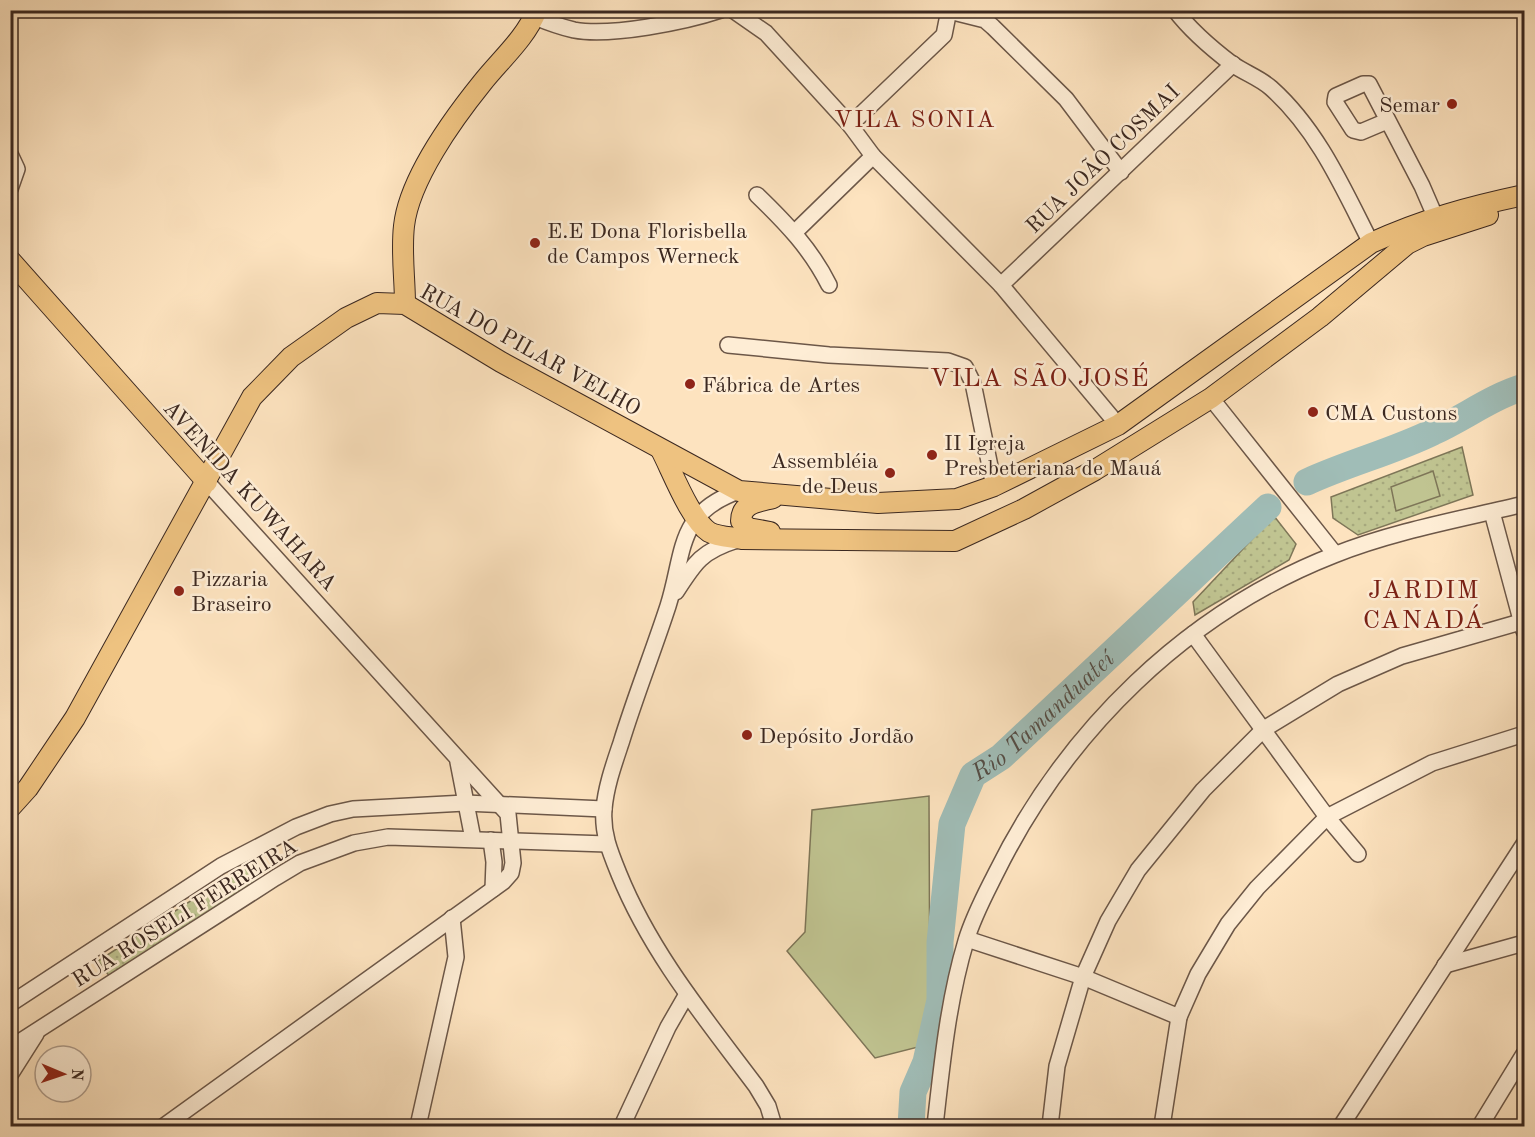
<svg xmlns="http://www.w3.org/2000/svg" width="1535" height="1137" font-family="'Old Standard TT',serif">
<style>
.green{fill:url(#green-dots);stroke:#7e7658;stroke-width:1.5}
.pitch{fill:#c0c491;stroke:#7e7658;stroke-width:1.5}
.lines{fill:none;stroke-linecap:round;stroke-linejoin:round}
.river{stroke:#a0bdb7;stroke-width:27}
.minor-casing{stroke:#6c5748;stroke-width:18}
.major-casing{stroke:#3b2820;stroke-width:22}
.minor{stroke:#feedd5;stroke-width:15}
.major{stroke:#eec280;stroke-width:20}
.poi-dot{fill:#8f2418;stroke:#feedd5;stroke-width:2}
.labels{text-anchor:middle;stroke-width:5;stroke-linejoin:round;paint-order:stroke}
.poi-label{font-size:22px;fill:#3b2820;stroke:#feedd5;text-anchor:start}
.street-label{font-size:22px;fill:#3b2820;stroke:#feedd5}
.neighbourhood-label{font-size:24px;letter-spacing:1.5px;fill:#7a1f14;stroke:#feedd5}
.water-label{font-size:24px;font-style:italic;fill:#544d46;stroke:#feedd5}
.quarter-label{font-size:26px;letter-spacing:1.5px;fill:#7a1f14;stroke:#feedd5}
</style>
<defs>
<pattern id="green-dots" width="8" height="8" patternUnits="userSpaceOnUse" patternTransform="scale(1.5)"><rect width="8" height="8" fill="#c0c491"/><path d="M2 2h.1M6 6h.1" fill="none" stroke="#a6a87d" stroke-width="1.8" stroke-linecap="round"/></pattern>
</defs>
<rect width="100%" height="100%" fill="#fde3bf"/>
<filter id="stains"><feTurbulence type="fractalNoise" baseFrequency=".00333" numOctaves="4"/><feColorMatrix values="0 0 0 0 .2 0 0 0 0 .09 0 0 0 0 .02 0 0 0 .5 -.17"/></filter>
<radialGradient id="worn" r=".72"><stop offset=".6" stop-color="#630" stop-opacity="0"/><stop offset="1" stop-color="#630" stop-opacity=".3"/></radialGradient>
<g class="green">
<polygon points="1462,447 1473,495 1358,535 1333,518 1331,497"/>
<polygon points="1274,516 1296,544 1289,560 1195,615 1193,602"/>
<polygon points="249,863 259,882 110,977 98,961"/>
</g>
<g class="pitch">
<polygon points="1433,471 1440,496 1396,511 1391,487"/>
<polygon points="929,796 930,1044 875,1058 787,951 805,932 812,810"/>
</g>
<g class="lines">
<g class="river">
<path d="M1307,482C1348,463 1392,452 1433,432C1464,418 1491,397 1524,387"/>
<path id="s1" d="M911,1126L913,1092L926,1062L940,1000V942L952,824L973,775L1001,757L1268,507"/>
</g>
<g class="minor-casing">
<g id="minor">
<polyline points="733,10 766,33 850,125 873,156 1001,285 1118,425"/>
<path d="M1175,10C1191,31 1211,48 1232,64C1245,73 1260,78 1271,88C1318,130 1343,188 1371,243"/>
<polyline points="949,11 985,20 993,27 1066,99 1121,172"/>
<path d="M535,17C547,22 561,27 574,30C610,37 685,22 721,10"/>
<polyline points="1387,121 1361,132 1353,130 1335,102 1336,96 1363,84 1369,84 1422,186 1435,216"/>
<polyline points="850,125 944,35 949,10"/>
<polyline points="10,154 17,169 10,189"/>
<path d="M757,195C786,223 811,249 829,285"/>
<polyline points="795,232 873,156"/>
<polyline points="1001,285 1233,64"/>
<polyline points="728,345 829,355 948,361 965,367 973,383 994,486"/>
<polyline points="1211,398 1335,554"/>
<path d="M739,491C676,513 685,552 668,606C653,652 635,697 621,743C614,764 606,786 604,809C602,833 610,852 619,874C651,953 705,1018 756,1086L768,1106L774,1126"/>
<polyline points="1492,512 1524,631"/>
<path d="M676,592C695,562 702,551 737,540"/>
<polyline points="1193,634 1327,817 1358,854"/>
<polyline points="458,762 473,839"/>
<polyline points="491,840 494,862 493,889"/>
<polyline points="967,939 1083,977 1179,1017"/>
<polyline points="1445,965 1524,943"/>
<polyline points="10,1004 221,866 296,827 330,814 353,809 465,803 604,809"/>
<polyline points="10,1048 275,878 300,863 354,843 388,837 607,844"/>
<polyline points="10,1075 36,1034"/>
<polyline points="164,1126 503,882 511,873 513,863 508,814 207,482"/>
<polyline points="418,1126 456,957 452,918"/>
<polyline points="622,1126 668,1027 687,994"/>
<path d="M935,1126C942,1064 948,1001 966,941C973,917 985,895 996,873C1066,731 1186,613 1334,555C1394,531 1462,519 1524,504"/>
<polyline points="1050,1126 1057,1066 1083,977 1108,921 1138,870 1203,790 1264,729 1338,684 1402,656 1524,621"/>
<polyline points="1162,1126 1179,1017 1198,974 1228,924 1257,888 1327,817 1432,763 1524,734"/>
<polyline points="1341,1126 1524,844"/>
<polyline points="1480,1126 1524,1054"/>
</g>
</g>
<g class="major-casing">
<g id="major">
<polyline points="10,260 207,482"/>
<path d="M405,304C405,279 401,252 404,226C409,180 453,119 482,83C501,59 525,39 537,10"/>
<path d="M661,450C672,471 690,519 709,532C718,537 732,537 742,539L955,541L1024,509L1095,470L1211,398L1320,317L1407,244L1423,236L1488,215"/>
<path d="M770,532L748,528L741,521C741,503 758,502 773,498"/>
<path d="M10,808L28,788L75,718L252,397L291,357L346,318L377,303L405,304L501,362L739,491L878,503L957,499L994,486L1118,425L1371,243C1424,219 1468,207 1524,195"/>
</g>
</g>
<use href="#minor" class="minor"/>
<use href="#major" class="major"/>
</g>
<g class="poi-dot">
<circle cx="1452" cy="104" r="6"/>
<circle cx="535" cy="243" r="6"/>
<circle cx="690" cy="384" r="6"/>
<circle cx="1313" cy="412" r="6"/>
<circle cx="932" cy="455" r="6"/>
<circle cx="890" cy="473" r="6"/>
<circle cx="179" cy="591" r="6"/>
<circle cx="747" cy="735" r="6"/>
</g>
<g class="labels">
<g class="poi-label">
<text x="1440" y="112" text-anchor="end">Semar</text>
<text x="547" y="238">E.E Dona Florisbella<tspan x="547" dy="25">de Campos Werneck</tspan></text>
<text x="702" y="392">Fábrica de Artes</text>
<text x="1325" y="420">CMA Custons</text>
<text x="944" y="450">II Igreja<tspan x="944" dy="25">Presbeteriana de Mauá</tspan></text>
<text x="878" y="468" text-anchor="end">Assembléia<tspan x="878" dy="25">de Deus</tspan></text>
<text x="191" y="586">Pizzaria<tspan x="191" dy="25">Braseiro</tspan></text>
<text x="759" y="743">Depósito Jordão</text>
</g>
<g class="street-label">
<text transform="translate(1102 158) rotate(-44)" y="8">RUA JOÃO COSMAI</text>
<text transform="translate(531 349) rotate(29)" y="8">RUA DO PILAR VELHO</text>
<text transform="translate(251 495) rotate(48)" y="8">AVENIDA KUWAHARA</text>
<text transform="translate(184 912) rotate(-32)" y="8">RUA ROSELI FERREIRA</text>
</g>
<g class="neighbourhood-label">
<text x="915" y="127">VILA SONIA</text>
</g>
<g class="water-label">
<text dy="8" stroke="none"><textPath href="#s1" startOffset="452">Rio Tamanduateí</textPath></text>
</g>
<g class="quarter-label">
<text x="1040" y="386">VILA SÃO JOSÉ</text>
<text x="1424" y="598">JARDIM<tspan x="1424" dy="30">CANADÁ</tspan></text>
</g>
</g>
<rect width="1535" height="1137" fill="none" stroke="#fde3bf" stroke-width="36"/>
<rect x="12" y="12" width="1511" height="1113" fill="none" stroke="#3b2820" stroke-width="3"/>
<rect x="18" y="18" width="1499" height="1101" fill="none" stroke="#3b2820" stroke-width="1.5"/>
<g transform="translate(63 1074) rotate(92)"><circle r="28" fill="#feedd5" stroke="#b09e8d" stroke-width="1.5"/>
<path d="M0-4.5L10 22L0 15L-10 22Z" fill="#8f2418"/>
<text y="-9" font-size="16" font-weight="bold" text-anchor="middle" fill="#3b2820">N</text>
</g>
<rect width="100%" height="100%" filter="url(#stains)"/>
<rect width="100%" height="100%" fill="url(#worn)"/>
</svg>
